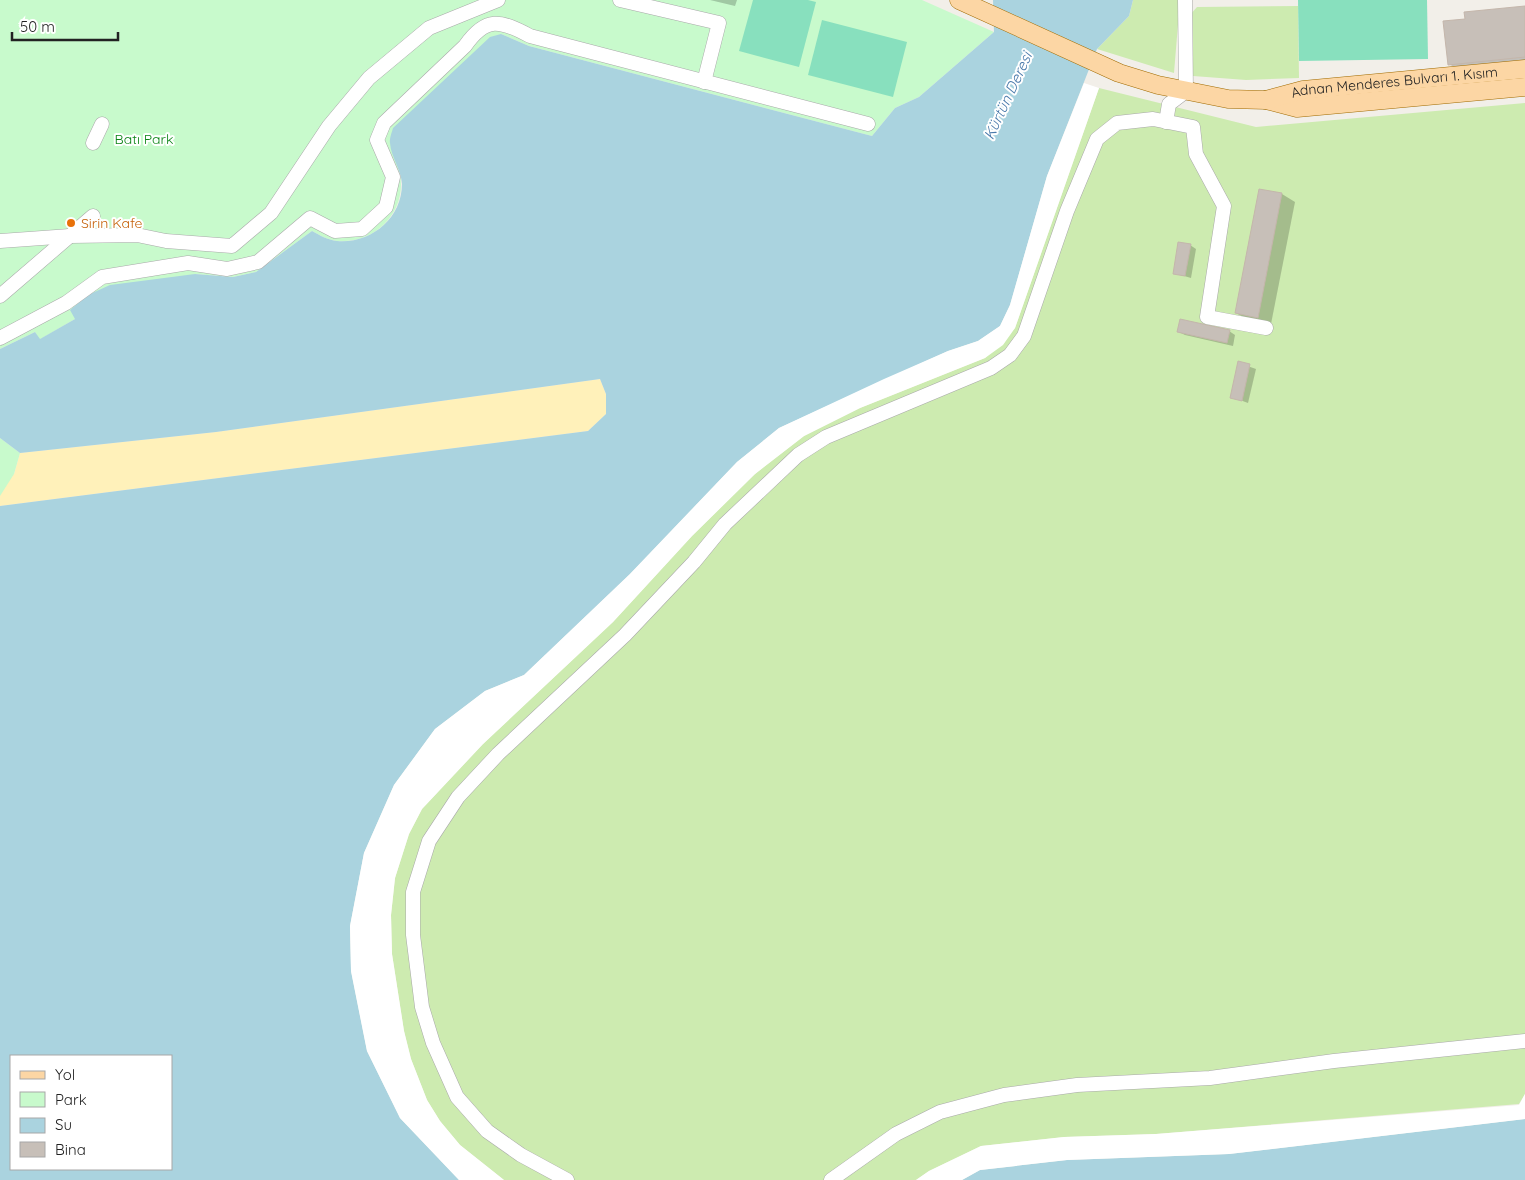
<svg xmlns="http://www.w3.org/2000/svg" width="1525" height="1180" font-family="Quicksand,sans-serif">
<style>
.grass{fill:#cdebb0}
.sand{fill:#fff1ba}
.park{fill:#c8facc}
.pitch{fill:#88e0be}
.water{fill:#aad3df;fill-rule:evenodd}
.pier{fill:#fff}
.shadow{fill:#0003}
.building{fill:#c7bfb8;stroke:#c4b6ab}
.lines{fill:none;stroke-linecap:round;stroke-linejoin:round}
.minor-casing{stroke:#a9a9a9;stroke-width:15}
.major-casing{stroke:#a06b00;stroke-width:19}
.minor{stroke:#fff;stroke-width:14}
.major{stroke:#fcd6a4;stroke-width:18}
.food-dot{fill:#e8710a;stroke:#fff;stroke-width:2}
.labels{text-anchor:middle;stroke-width:4;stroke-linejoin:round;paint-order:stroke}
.street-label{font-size:14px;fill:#222;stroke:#fff}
.park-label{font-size:14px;fill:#0c8416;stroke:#fff}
.food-label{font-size:14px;fill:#c56008;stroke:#fff;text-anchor:start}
.water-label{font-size:15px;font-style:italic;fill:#4a7aab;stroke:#fff}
</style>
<rect width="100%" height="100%" fill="#f2efe9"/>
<g class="grass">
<polygon points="1133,0 1180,0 1174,73 1097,49 1129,16"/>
<polygon points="1298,6 1299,78 1246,80 1193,76 1189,16 1197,7"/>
<polygon points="1099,88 1256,127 1525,103 1525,1094 1519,1104 1156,1134 1064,1137 981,1146 929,1171 916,1180 504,1180 460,1145 440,1121 427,1100 411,1059 404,1031 392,954 391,915 395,878 409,834 422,809 483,744 613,622 692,536 755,474 804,436 860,408 985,358 1015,328"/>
</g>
<polygon class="sand" points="600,379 606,394 606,414 588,431 0,506 0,477 14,474 20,453 216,432"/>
<g class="park">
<path d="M0,0H922L994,32L919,97L895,108L872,136L529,46L501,34L396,162C414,202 381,245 337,241C328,240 319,235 312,231L256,272L233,277L195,274L75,319L39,340L35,332L0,349Z"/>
<polygon points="0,438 20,453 14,474 0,496"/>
</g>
<g class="pitch">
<polygon points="753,0 808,0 816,2 799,67 739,51"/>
<polygon points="1298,0 1427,0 1428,59 1299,61"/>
<polygon points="822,20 907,42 893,97 808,75"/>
</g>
<g class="water">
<path d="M993,0H1133L1129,16L1097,49L1047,176L1010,305L1000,326L978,341L948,351L779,428L737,462L630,574L524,675L485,691L435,729L394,785L364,853L350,926L351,971L367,1051L400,1118L459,1180H0V506L588,431L606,414V394L600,379L216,432L20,453L0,438V349L35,332L40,339L75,319L70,310L88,295L110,285L195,274L233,277L256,272L312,231C319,235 328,240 337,241C370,244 402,219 402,184C401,169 391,157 390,143C389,139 392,132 393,128L490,37L501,34L529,46L872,136L895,108L919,97L994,32ZM11,1056H171V1169H11Z"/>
<polygon points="1525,1119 1525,1180 962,1180 980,1170 1067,1160 1229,1154"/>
</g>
<g class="pier">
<polygon points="1084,83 1099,88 1015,328 1003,345 985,358 860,408 804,436 755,474 692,536 613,622 483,744 422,809 409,834 395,878 391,915 392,954 404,1031 411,1059 427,1100 440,1121 460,1145 504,1180 459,1180 400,1118 367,1051 351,971 350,926 364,853 394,785 435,729 485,691 524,675 630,574 737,462 779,428 884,379 948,351 978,341 1000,326 1010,305 1047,176"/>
<polygon points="1525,1094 1525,1119 1229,1154 1067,1160 980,1170 962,1180 916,1180 929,1171 981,1146 1064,1137 1156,1134 1519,1105"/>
</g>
<g class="shadow">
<polygon points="710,0 737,0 735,6"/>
<polygon points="1525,7 1525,65 1462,72 1449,64 1466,20"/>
<polygon points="1260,190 1282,194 1295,202 1271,324 1249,320 1236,313"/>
<polygon points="1190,245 1196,249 1191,278 1174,273"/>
<polygon points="1229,331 1235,335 1233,346 1185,335 1179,332"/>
<polygon points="1239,363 1256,369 1248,403 1232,397"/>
</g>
<g class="building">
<polygon points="1525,6 1525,57 1448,65 1443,21 1465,19 1464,12"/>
<polygon points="1259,189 1282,193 1258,318 1235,313"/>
<polygon points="1178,242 1191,244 1185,276 1173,274"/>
<polygon points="1180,319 1230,330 1227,343 1177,332"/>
<polygon points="1238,361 1250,364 1242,401 1230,398"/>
</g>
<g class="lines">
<g class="minor-casing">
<g id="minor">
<polyline points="620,0 719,23 704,82"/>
<polyline points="1166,122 1169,104 1186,91 1185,0"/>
<polyline points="93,143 102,124"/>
<polyline points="0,241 70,236 137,235 166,241 232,246 271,213 329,126 369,78 429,28 498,0"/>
<polyline points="0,296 93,216"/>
<path d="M0,338L66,303L102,277L188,263L227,269L258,262L310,218L335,231L362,229L386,207L393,177L377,140L384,123L465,46C486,16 500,20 530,36L868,124"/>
<polyline points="567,1180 521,1155 487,1131 457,1097 433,1043 422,1007 413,935 413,892 429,841 458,797 498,754 625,635 694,562 725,524 798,455 826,437 991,368 1010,355 1024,336 1067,211 1097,139 1117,123 1153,119 1193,127 1196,154 1224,206 1207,317 1266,328"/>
<polyline points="831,1180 896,1134 940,1112 1004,1095 1077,1085 1210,1078 1334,1061 1525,1041"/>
</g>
</g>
<g class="major-casing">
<g id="major">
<polyline points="959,0 1119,73 1158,85 1228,99 1266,100 1297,108 1525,87"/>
<path id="s1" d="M1266,100L1303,90L1525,69"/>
</g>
</g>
<use href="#minor" class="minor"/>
<use href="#major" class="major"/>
</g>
<circle class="food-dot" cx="71" cy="223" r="5"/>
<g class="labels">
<g class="street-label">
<text dy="5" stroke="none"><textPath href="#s1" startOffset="130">Adnan Menderes Bulvarı 1. Kısım</textPath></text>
</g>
<g class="park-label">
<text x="144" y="144">Batı Park</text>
</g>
<g class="food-label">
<text x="81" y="228">Sirin Kafe</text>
</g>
<g class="water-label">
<text transform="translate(1008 96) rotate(-65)" y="5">Kürtün Deresi</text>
</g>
</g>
<rect x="10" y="1055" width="162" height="115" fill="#ffffff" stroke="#a7a7a7"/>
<rect x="20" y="1071" width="25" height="8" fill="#fcd6a4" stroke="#a7a7a7"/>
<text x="55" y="1080" font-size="15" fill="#222222">Yol</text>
<rect x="20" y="1092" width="25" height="15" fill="#c8facc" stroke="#a7a7a7"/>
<text x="55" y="1105" font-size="15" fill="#222222">Park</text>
<rect x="20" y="1118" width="25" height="15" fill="#aad3df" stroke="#a7a7a7"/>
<text x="55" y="1130" font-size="15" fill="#222222">Su</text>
<rect x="20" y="1142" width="25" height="15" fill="#c7bfb8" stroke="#a7a7a7"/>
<text x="55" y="1155" font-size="15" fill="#222222">Bina</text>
<path d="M12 32v8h106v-8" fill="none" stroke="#222222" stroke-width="2.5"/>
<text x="20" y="32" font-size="15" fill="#222222" stroke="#ffffff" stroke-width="4" paint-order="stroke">50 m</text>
</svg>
